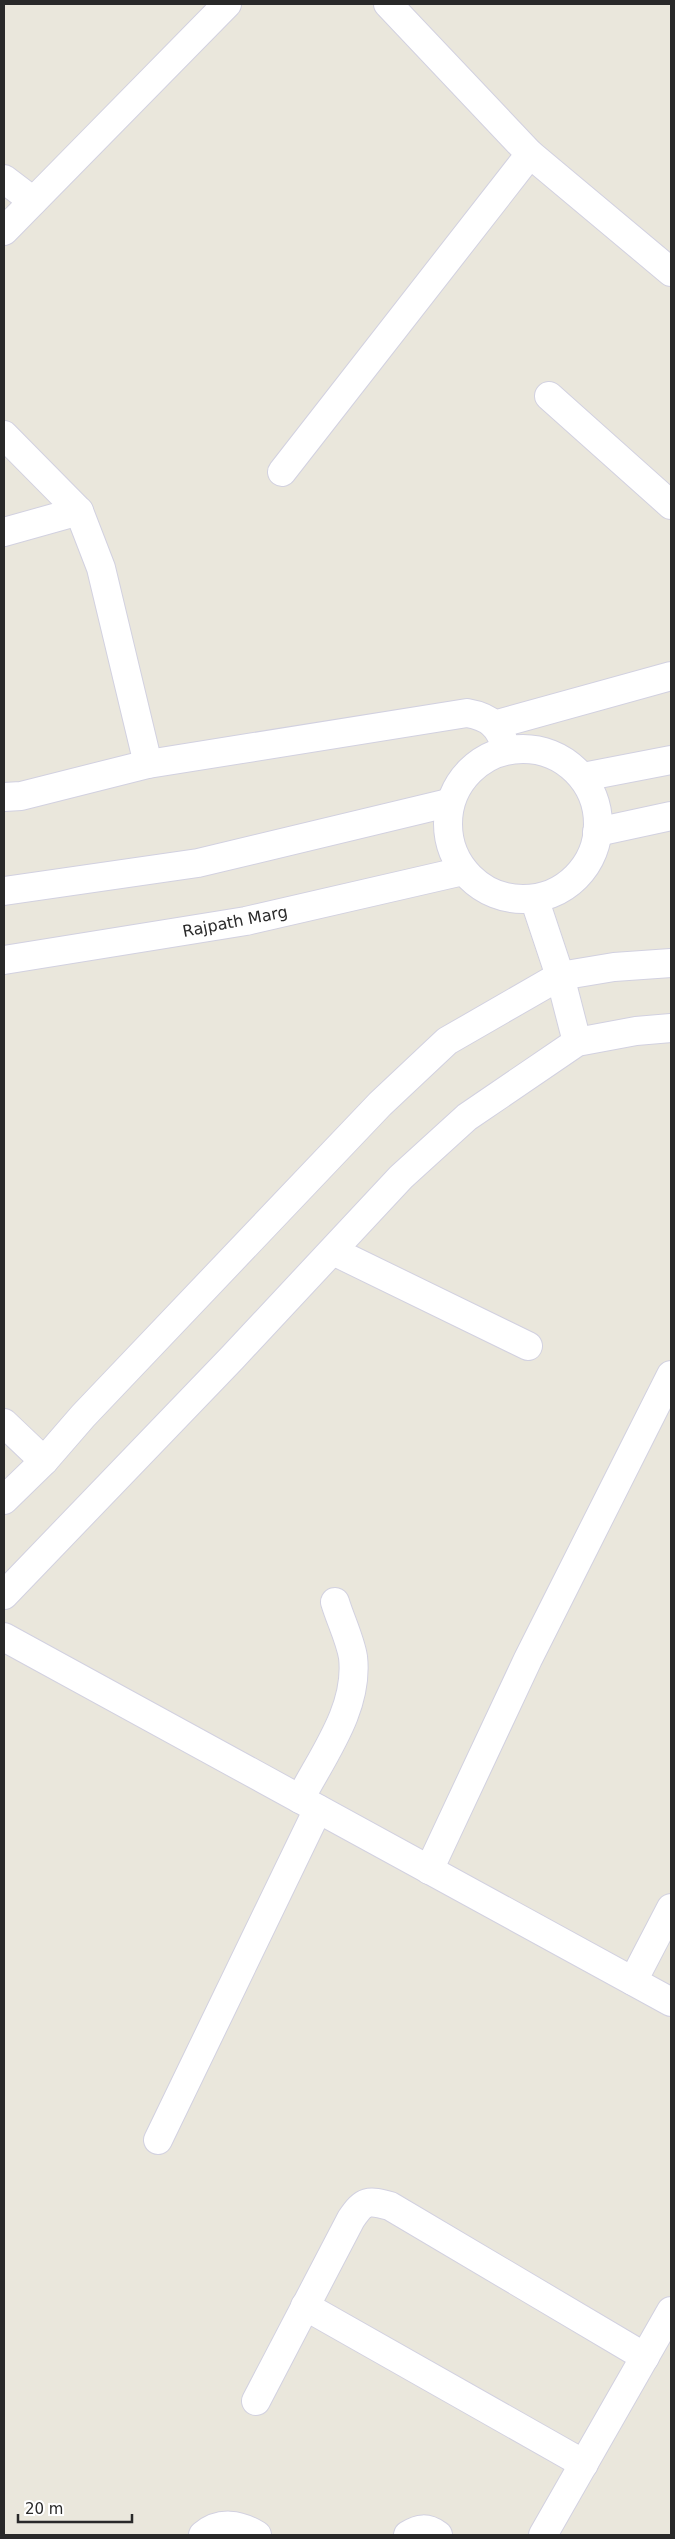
<svg xmlns="http://www.w3.org/2000/svg" width="675" height="2539" font-family="'DejaVu Sans',sans-serif">
<style>
.lines{fill:none;stroke-linecap:round;stroke-linejoin:round}
.minor-casing{stroke:#d2d1e0;stroke-width:30}
.tertiary-casing{stroke:#d2d1e0;stroke-width:30}
.secondary-casing{stroke:#d2d1e0;stroke-width:30}
.minor{stroke:#fff;stroke-width:28}
.tertiary{stroke:#fff;stroke-width:28}
.secondary{stroke:#fff;stroke-width:28}
.labels{text-anchor:middle;stroke-width:5;stroke-linejoin:round;paint-order:stroke}
.street-label{font-size:16px;fill:#292929;stroke:#fff}
</style>
<rect width="100%" height="100%" fill="#eae7dc"/>
<g class="lines">
<g class="minor-casing">
<g id="minor">
<polyline points="530,154 671,272"/>
<polyline points="4,179 33,201"/>
<polyline points="4,231 227,4"/>
<polyline points="549,396 671,505"/>
<polyline points="4,435 79,511 101,568 148,764"/>
<polyline points="282,472 530,154 388,4"/>
<polyline points="4,532 79,511"/>
<polyline points="494,725 671,676"/>
<path d="M4,797L21,796L148,764L467,713C490,717 500,726 506,749"/>
<polyline points="535,901 560,976 577,1042"/>
<polyline points="333,1251 528,1346"/>
<polyline points="4,1423 44,1461"/>
<polyline points="4,1637 671,2002"/>
<path d="M300,1799C323,1755 359,1708 353,1657C350,1639 340,1619 335,1602"/>
<polyline points="429,1870 528,1659 671,1375"/>
<polyline points="633,1981 671,1908"/>
<polyline points="158,2140 318,1809"/>
<polyline points="305,2306 584,2464"/>
<path d="M256,2401L351,2219C364,2200 368,2200 390,2206L645,2357"/>
<path d="M203,2535C220,2521 239,2524 257,2535"/>
<path d="M408,2535C419,2528 427,2527 438,2535"/>
<polyline points="543,2535 671,2311"/>
</g>
</g>
<g class="tertiary-casing">
<g id="tertiary">
<polyline points="4,1500 44,1461 83,1416 380,1104 447,1041 560,976 614,967 671,963"/>
<polyline points="4,1595 232,1358 401,1177 467,1117 577,1042 636,1031 671,1028"/>
</g>
</g>
<g class="secondary-casing">
<g id="secondary">
<circle cx="523" cy="824" r="75"/>
<polyline points="583,777 671,760"/>
<polyline points="597,832 671,816"/>
<polyline points="4,891 198,863 448,803"/>
<polyline points="4,960 246,921 463,871"/>
</g>
</g>
<use href="#minor" class="minor"/>
<use href="#tertiary" class="tertiary"/>
<use href="#secondary" class="secondary"/>
</g>
<g class="labels">
<g class="street-label">
<text transform="translate(235 921) rotate(-11)" y="6">Rajpath Marg</text>
</g>
</g>
<rect width="675" height="2539" fill="none" stroke="#292929" stroke-width="10"/>
<path d="M18 2514v8h114v-8" fill="none" stroke="#292929" stroke-width="2.5"/>
<text x="25" y="2514" font-size="15" fill="#292929" stroke="#ffffff" stroke-width="4" paint-order="stroke">20 m</text>
</svg>
